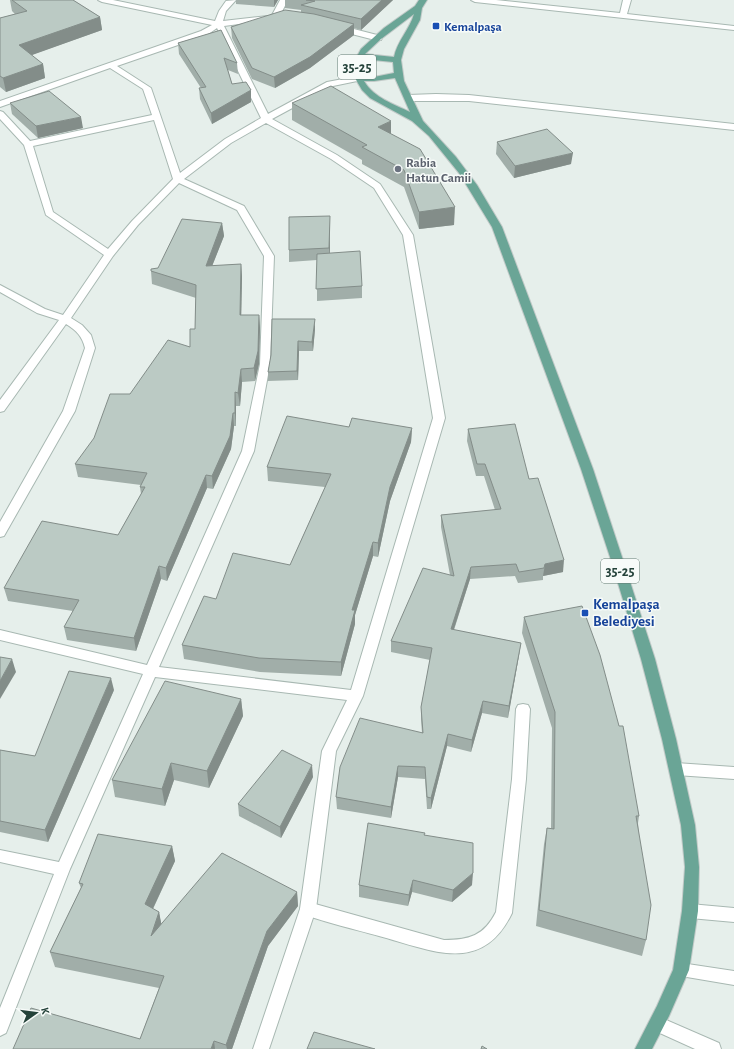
<svg xmlns="http://www.w3.org/2000/svg" width="734" height="1049" font-family="'Alegreya Sans',sans-serif">
<style>
.lines{fill:none;stroke-linecap:round;stroke-linejoin:round}
.lane-casing{stroke:#a8b8b2;stroke-width:2}
.street-casing{stroke:#a8b8b2;stroke-width:2}
.primary-casing{stroke:#c2cac8;stroke-width:2}
.lane{fill:#fff;fill-rule:evenodd}
.street{fill:#fff;fill-rule:evenodd}
.primary{fill:#6aa596;fill-rule:evenodd}
.wall{fill:#a1aea9}
.shaded-wall{fill:#838d89}
.building{fill:#bbcac4;stroke:#838d89}
.transit-dot{fill:#1a4fb4;stroke:#f7fbf9;stroke-width:1.5}
.worship-dot{fill:#6b7280;stroke:#f7fbf9;stroke-width:1.5}
.labels{text-anchor:middle;stroke-width:3;stroke-linejoin:round;paint-order:stroke}
.far-transit-label{font-size:13px;font-weight:bold;fill:#164399;stroke:#f7fbf9;text-anchor:start}
.far-worship-label{font-size:13px;font-weight:bold;fill:#5b616d;stroke:#f7fbf9;text-anchor:start}
.shield{fill:#f7fbf9;stroke:#637a73;stroke-width:1}
.shield-label{font-size:14px;font-weight:bold;fill:#24423a}
.transit-label{font-size:15px;font-weight:bold;fill:#164399;stroke:#f7fbf9;text-anchor:start}
</style>
<rect width="100%" height="100%" fill="#e6efeb"/>
<g class="lines">
<g class="lane-casing">
<g id="lane">
<polygon points="436,94 469,95 734,124 734,130 469,101 408,101 404,98 408,95"/>
<path d="M523,704L528,705L530,709L526,779L512,913C482,976 431,950 379,936C354,929 327,923 303,914L300,909L303,904L308,902L444,940C469,940 484,936 496,912L512,779L516,709L518,705Z"/>
<polygon points="676,763 734,767 734,779 676,775 671,773 669,769 671,765"/>
<polygon points="690,904 734,908 734,922 690,918 685,916 682,911 685,906"/>
<polygon points="681,963 734,971 734,985 675,975 673,970 675,965"/>
<polygon points="657,1016 719,1043 721,1049 695,1049 651,1029 649,1024 651,1019"/>
</g>
</g>
<g class="street-casing">
<g id="street">
<path d="M98,0H113L215,21L219,11L226,1L236,0L226,11L223,21L268,16L271,17L280,0H288L278,19L272,18L268,20L224,26L268,114L327,82L359,76H362L363,78L362,80L333,86L272,119L337,155L380,184L413,235L445,418L363,696L336,751L316,909L269,1049H253L300,909L322,751L347,700L155,677L70,869L8,1028L6,1033L0,1036V1008L54,874L0,862V850L59,862L143,674L0,640V630L147,665L242,451L260,364L264,256L237,210L179,183L138,225L113,256L71,318L82,325L91,335L95,348L75,411L4,536L0,537V522L63,411L85,348C82,336 77,331 66,324L4,411L0,412V400L59,320L37,313L0,292V285L45,309L63,315L104,255L46,215L24,145L0,119V111L3,112L30,141L152,115L143,89L110,68L0,107V101L201,31L212,25L102,2ZM217,28L261,118L225,139L180,173L151,88L117,66L207,35ZM154,120L173,179L132,221L108,249L53,212L33,146ZM266,123L331,159L374,188L403,235L433,418L351,690L159,667L254,451L270,364L274,256L244,206L184,179L231,143Z"/>
<polygon points="471,0 496,0 620,13 623,0 631,0 627,14 734,26 734,30 475,2"/>
<polygon points="336,26 342,26 381,36 382,38 381,40 375,40 336,30"/>
</g>
</g>
<g class="primary-casing">
<path id="primary" d="M419,0H427L422,8L420,20L404,49L401,60L404,81L423,121L456,157L477,185L502,227L593,469L622,557L655,659L676,739L695,825L699,867L698,911L689,970L669,1016L652,1049H635L657,1006L673,970L682,911L685,867L681,825L662,739L641,659L610,557L581,469L492,227L459,173L429,136L412,121L370,98L362,90L355,78L353,67L354,62L361,49L384,28L415,6ZM414,14C410,29 397,41 394,57L365,54L381,39ZM363,59L393,62L394,73L374,77L362,76L361,67ZM395,78L410,112C394,104 374,98 364,81H374Z"/>
</g>
<use href="#lane" class="lane"/>
<use href="#street" class="street"/>
<use href="#primary" class="primary"/>
</g>
<g class="wall">
<polygon points="10,0 73,0 100,17 102,30 31,55 43,64 45,78 6,92 0,87 0,18 15,14 12,11"/>
<polygon points="236,0 278,0 274,7 236,4"/>
<polygon points="285,0 393,0 361,30 354,28 354,35 310,68 275,88 252,79 232,38 231,27 301,12 301,10 285,8"/>
<polygon points="221,30 237,63 238,74 228,70 232,84 251,102 212,124 200,99 199,88 201,88 179,54 178,43"/>
<polygon points="10,103 83,128 38,138 12,114"/>
<polygon points="292,103 391,134 454,225 419,229 404,187 362,164 362,160 292,120"/>
<polygon points="497,142 571,164 514,178 496,154"/>
<polygon points="222,223 224,236 212,266 241,264 242,277 241,315 259,315 260,328 259,364 255,381 242,382 240,406 236,406 236,426 234,426 231,449 213,489 207,488 167,581 161,579 136,651 67,640 64,627 73,611 8,601 4,588 118,535 141,494 140,487 141,485 78,477 75,464 130,394 190,347 195,329 196,298 152,284 151,271 158,268"/>
<polygon points="330,227 330,253 362,286 362,298 317,301 317,260 289,262 289,250"/>
<polygon points="315,329 313,351 299,351 298,380 268,381 268,372 271,355"/>
<polygon points="349,427 412,428 411,442 390,501 378,557 373,556 355,615 355,624 341,676 260,672 184,659 182,645 216,599 290,565 325,487 268,481 267,467"/>
<polygon points="468,429 529,479 563,572 543,576 543,580 518,583 515,576 470,579 454,630 521,643 519,655 508,718 482,713 471,752 447,746 431,809 427,809 425,779 398,777 391,818 337,809 336,797 422,733 421,719 421,707 430,660 391,652 391,641 450,575 441,527 441,515 495,510 484,476 476,476 467,441"/>
<polygon points="524,617 639,816 638,823 646,940 642,956 536,926 544,844 547,828 551,828 552,728 522,633"/>
<polygon points="114,690 48,842 0,832 0,750 35,756"/>
<polygon points="241,699 243,716 209,788 174,780 165,806 115,797 112,780"/>
<polygon points="313,777 281,838 239,816 238,804"/>
<polygon points="425,835 472,885 452,902 412,892 408,906 359,897 359,885"/>
<polygon points="172,846 175,861 153,909 159,912 161,924 297,892 298,906 268,946 232,1049 13,1049 140,1039 159,988 55,967 50,952 81,888 79,883"/>
</g>
<g class="shaded-wall">
<polygon points="274,0 278,0 274,7"/>
<polygon points="382,0 393,0 361,30 361,19"/>
<polygon points="100,17 102,30 21,59 19,45"/>
<polygon points="354,24 354,35 310,68 275,88 274,77"/>
<polygon points="43,64 45,78 6,92 3,78"/>
<polygon points="251,90 251,102 212,124 211,113"/>
<polygon points="81,117 83,128 38,138 36,126"/>
<polygon points="391,121 391,138 378,127"/>
<polygon points="573,153 571,164 514,178 515,166"/>
<polygon points="455,207 454,225 419,229 419,212"/>
<polygon points="330,216 330,260 329,248"/>
<polygon points="222,223 224,236 207,279 206,266"/>
<polygon points="241,264 242,277 241,328 240,315"/>
<polygon points="259,315 260,328 259,364 255,381 254,368"/>
<polygon points="315,319 315,329 313,351 312,342"/>
<polygon points="298,341 299,351 298,380 297,371"/>
<polygon points="241,369 242,382 240,406 238,393"/>
<polygon points="235,392 236,406 236,426 235,413"/>
<polygon points="233,413 234,426 231,449 213,489 212,476"/>
<polygon points="412,428 411,442 390,501 378,557 378,543 390,487"/>
<polygon points="206,475 207,488 167,581 166,568"/>
<polygon points="373,542 373,556 355,615 355,624 341,676 341,662 352,610"/>
<polygon points="564,560 563,572 543,576 545,564"/>
<polygon points="159,566 161,579 136,651 134,638"/>
<polygon points="471,567 470,579 450,641 451,629"/>
<polygon points="521,643 519,655 508,718 509,706"/>
<polygon points="12,659 16,672 0,699 0,681"/>
<polygon points="111,678 114,690 48,842 45,830"/>
<polygon points="241,699 243,716 209,788 207,771"/>
<polygon points="483,701 482,713 471,752 472,740"/>
<polygon points="448,734 447,746 431,809 431,798"/>
<polygon points="171,763 174,780 165,806 162,789"/>
<polygon points="312,765 313,777 281,838 280,827"/>
<polygon points="398,766 398,777 391,818 391,807"/>
<polygon points="172,846 175,861 148,919 145,904"/>
<polygon points="473,873 472,885 452,902 453,890"/>
<polygon points="413,880 412,892 408,906 409,895"/>
<polygon points="297,892 298,906 268,946 232,1049 227,1049 226,1045 267,931"/>
<polygon points="159,912 162,927 151,936"/>
<polygon points="214,1041 215,1049 211,1049"/>
</g>
<g class="building">
<polygon points="12,0 73,0 100,17 19,45 43,64 3,78 0,76 0,18 27,11"/>
<polygon points="306,0 382,0 361,19 301,5 315,1"/>
<polygon points="285,10 314,14 354,24 310,57 274,77 252,68 231,27"/>
<polygon points="221,30 237,63 224,58 232,84 246,82 251,90 211,113 199,88 206,87 178,43"/>
<polygon points="331,86 391,121 378,127 420,149 455,207 419,212 404,170 362,147 367,145 292,103"/>
<polygon points="49,91 81,117 36,126 10,103"/>
<polygon points="547,129 573,153 515,166 497,142"/>
<polygon points="330,216 329,248 289,250 289,217"/>
<polygon points="182,219 222,223 206,266 241,264 240,315 259,315 258,351 254,368 241,369 238,393 235,392 235,413 233,413 230,436 212,476 206,475 166,568 159,566 134,638 64,627 79,600 4,588 42,521 118,535 145,487 140,487 147,473 75,464 94,438 110,394 130,394 168,340 190,347 190,329 195,329 196,285 151,271 151,269 158,268"/>
<polygon points="360,251 362,286 316,289 317,254"/>
<polygon points="272,319 315,319 312,342 298,341 297,371 268,372 271,355"/>
<polygon points="287,416 349,427 352,418 412,428 390,487 378,543 373,542 352,610 355,610 341,662 259,658 182,645 204,596 216,599 233,553 290,565 331,474 267,467"/>
<polygon points="515,424 529,479 538,478 564,560 545,564 544,568 519,572 516,564 471,567 451,629 521,643 509,706 483,701 472,740 448,734 431,798 427,797 425,767 398,766 391,807 336,797 340,767 360,718 423,733 421,707 432,648 391,641 423,568 454,576 441,515 501,509 485,464 477,464 468,429"/>
<polygon points="582,606 600,655 619,726 623,726 639,816 636,816 651,905 646,940 539,910 547,828 554,829 555,712 524,617"/>
<polygon points="0,657 12,659 0,681"/>
<polygon points="69,671 111,678 45,830 0,821 0,750 35,756"/>
<polygon points="165,681 241,699 207,771 171,763 162,789 112,780"/>
<polygon points="282,750 312,765 280,827 238,804"/>
<polygon points="368,823 425,833 424,835 473,843 473,873 453,890 413,880 409,895 359,885"/>
<polygon points="98,834 172,846 145,904 159,912 151,936 222,853 297,892 267,931 226,1045 214,1041 211,1049 13,1049 31,1008 140,1039 164,976 50,952 83,884 79,883"/>
<polygon points="314,1032 375,1049 307,1049"/>
<polygon points="482,1046 487,1049 481,1049"/>
</g>
<g class="transit-dot">
<rect x="432" y="22" width="8" height="8" rx="2"/>
<rect x="581" y="609" width="8" height="8" rx="2"/>
</g>
<circle class="worship-dot" cx="398" cy="169" r="4"/>
<g class="labels">
<g class="far-transit-label">
<text x="444" y="31">Kemalpaşa</text>
</g>
<g class="far-worship-label">
<text x="406" y="167">Rabia<tspan x="406" dy="15">Hatun Camii</tspan></text>
</g>
<g class="shield">
<rect x="338" y="55" width="38" height="24" rx="3"/>
<rect x="601" y="559" width="38" height="24" rx="3"/>
</g>
<g class="shield-label">
<text x="357" y="72">35-25</text>
<text x="620" y="576">35-25</text>
</g>
<g class="transit-label">
<text x="593" y="609">Kemalpaşa<tspan x="593" dy="17">Belediyesi</tspan></text>
</g>
</g>
<g transform="translate(36 1013) rotate(76)" stroke="#f7fbf9" stroke-width="3" paint-order="stroke">
<path d="M0-3L7 15L0 10L-7 15Z" fill="#24423a"/>
<text y="-6" font-size="11" font-weight="bold" text-anchor="middle" fill="#24423a">K</text>
</g>
</svg>
